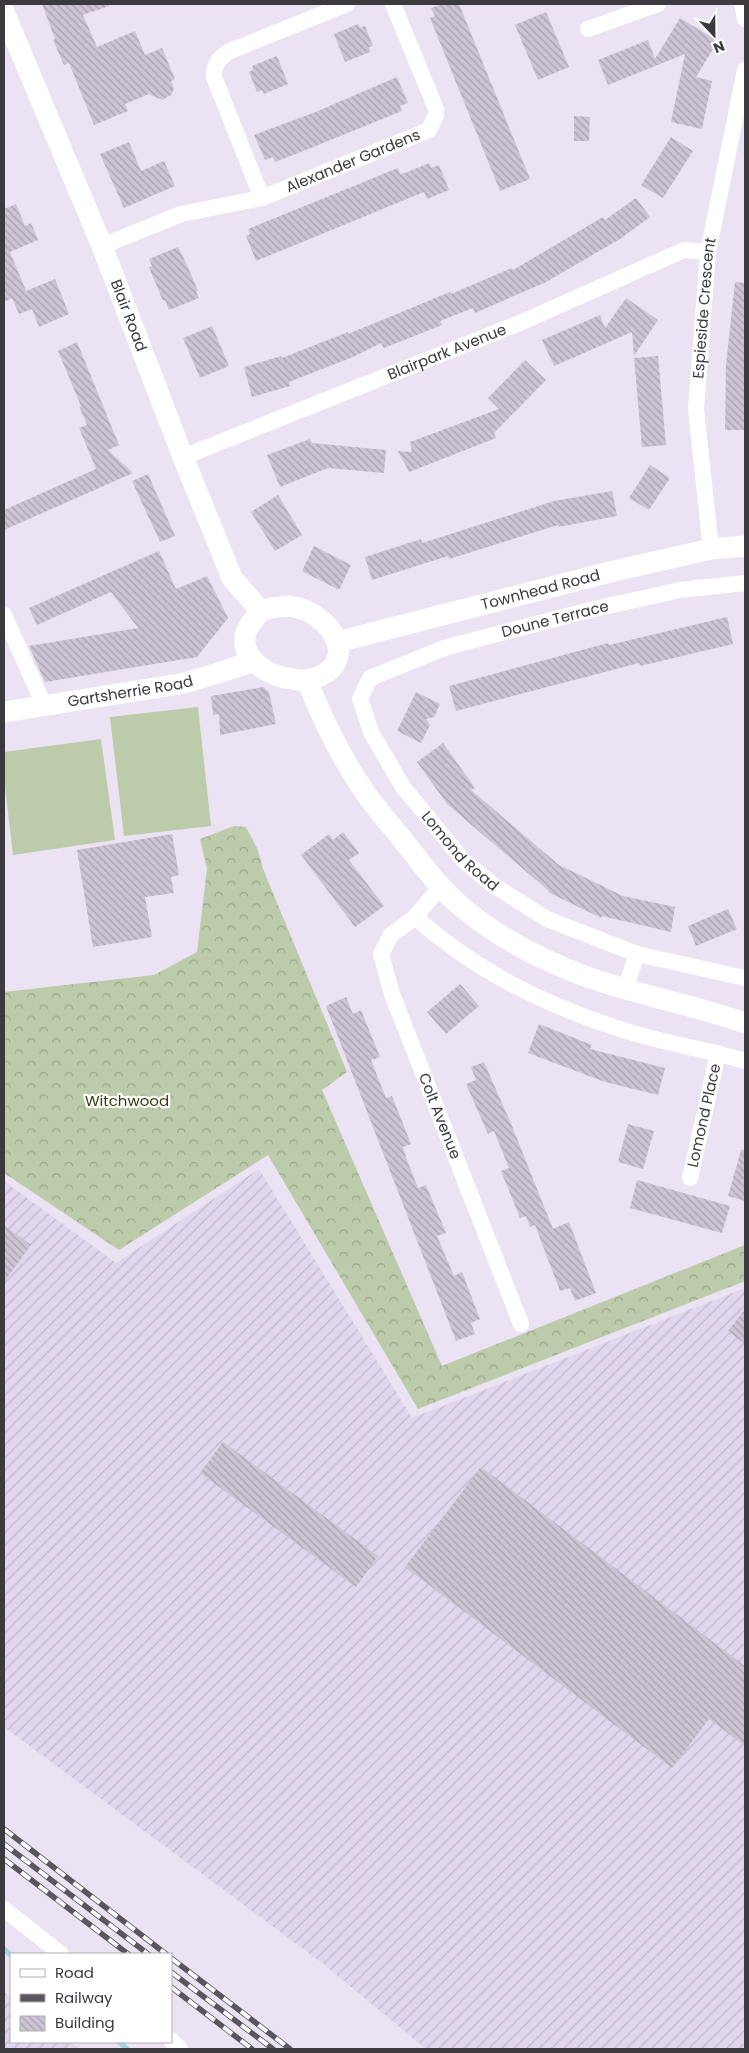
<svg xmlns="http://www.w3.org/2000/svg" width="749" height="2053" font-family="Poppins,sans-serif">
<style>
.industrial{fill:url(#industrial-furrows)}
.forest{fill:url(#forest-crowns)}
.pitch{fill:#bccba9}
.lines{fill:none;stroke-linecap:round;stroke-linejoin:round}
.stream{stroke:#a4d3e4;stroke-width:5.5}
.building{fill:url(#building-back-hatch)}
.minor{stroke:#fff;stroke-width:16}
.tertiary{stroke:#fff;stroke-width:21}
.rail-casing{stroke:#5a565e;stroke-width:5.5}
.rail{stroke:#fff;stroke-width:4;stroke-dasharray:11;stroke-linecap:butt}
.labels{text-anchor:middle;stroke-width:4.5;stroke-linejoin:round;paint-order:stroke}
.street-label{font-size:15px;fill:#3c393f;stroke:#fff}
.park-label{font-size:15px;fill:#2f4206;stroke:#fff}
</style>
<defs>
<pattern id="industrial-furrows" width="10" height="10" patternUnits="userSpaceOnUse" patternTransform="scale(1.25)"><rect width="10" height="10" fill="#e1d6ed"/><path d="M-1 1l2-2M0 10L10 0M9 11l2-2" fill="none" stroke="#c2b8cc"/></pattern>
<pattern id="forest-crowns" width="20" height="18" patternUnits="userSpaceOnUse" patternTransform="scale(1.25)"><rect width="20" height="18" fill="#bccba9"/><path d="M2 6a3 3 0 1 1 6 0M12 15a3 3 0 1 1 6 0" fill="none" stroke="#9aa68b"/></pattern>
<pattern id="building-back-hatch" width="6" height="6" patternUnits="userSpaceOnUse" patternTransform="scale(1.25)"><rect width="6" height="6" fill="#cdc5d6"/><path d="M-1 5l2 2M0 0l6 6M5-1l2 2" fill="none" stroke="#a8a1af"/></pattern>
</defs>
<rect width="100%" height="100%" fill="#ebe3f4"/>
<g class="industrial">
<polygon points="259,1169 412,1418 745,1288 745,2049 426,2049 322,1963 4,1727 4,1181 116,1263"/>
<polygon points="4,1992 11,1997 11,2042 70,2042 79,2049 4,2049"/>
</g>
<polygon class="forest" points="234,826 246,827 258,850 263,869 347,1072 322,1090 442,1366 745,1245 745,1281 418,1409 268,1155 119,1250 4,1173 4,992 154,975 197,952 207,869 200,839"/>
<g class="pitch">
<polygon points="198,707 211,826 124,836 110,717"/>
<polygon points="101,739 115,840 13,855 4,778 4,752"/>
</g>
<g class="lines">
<g class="stream">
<polyline points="4,1949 11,1955"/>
<polyline points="119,2042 127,2049"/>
</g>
</g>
<g class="building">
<polygon points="42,4 108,4 109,6 83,15 97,47 135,31 145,55 162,48 175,79 171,81 174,89 171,95 162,100 149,94 125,104 128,111 94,125 69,63 64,65 53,40 55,39"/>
<polygon points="442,4 459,4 530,179 500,191 430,18 435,16 431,8"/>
<polygon points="546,12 569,67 538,80 515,25"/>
<polygon points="680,18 718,41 696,77 712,81 702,129 671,122 685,54 608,85 598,60 648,40 655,59"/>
<polygon points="358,24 360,28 365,26 373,46 369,47 370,52 345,62 334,34"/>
<polygon points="277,56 288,84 264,94 262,90 257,92 249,72 253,70 252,66"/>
<polygon points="397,77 408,103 400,106 402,111 306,150 275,162 273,157 265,160 254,135 318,111"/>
<polygon points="574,116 590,117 589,141 574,141"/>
<polygon points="671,137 693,151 663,198 641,185"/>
<polygon points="129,142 141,171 164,161 175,186 124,208 100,154"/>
<polygon points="429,163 431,168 439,165 449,190 427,199 424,192 256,261 246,236 250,234 248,229 398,168 400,174 405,173"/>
<polygon points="636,198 650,217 620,239 546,282 475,313 473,308 440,321 442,325 384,348 381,343 353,357 289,382 290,386 252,397 244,367 281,356 282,358 348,332 348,334 450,292 451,294 512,268 513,270 603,217 605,220"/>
<polygon points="16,204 25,226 31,223 38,240 10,252 26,291 55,279 69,314 39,327 32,309 19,314 12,298 4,302 4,209"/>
<polygon points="178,247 187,265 198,291 196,292 199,298 169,310 165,300 163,301 149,267 152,266 149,259"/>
<polygon points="735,282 745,283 745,430 725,430 726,365"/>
<polygon points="626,298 658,320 634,356 632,332 554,366 542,340 600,315 605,328"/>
<polygon points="212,326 229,366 200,378 183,338"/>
<polygon points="77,342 119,445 108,450 133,473 4,530 4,510 96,469 79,428 87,425 79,406 81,406 58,351"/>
<polygon points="658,356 666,445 642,447 634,358"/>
<polygon points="525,360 546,380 494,433 496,438 409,472 398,451 412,452 410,442 499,409 488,398"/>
<polygon points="310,439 312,443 386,450 384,473 328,468 280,487 267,455"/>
<polygon points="650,465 670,478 649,510 629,498"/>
<polygon points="148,474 175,536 160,542 132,481"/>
<polygon points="612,491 617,516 558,527 558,525 449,559 448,556 372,580 365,557 421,539 422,543 554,501"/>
<polygon points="278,495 302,535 275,551 251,512"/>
<polygon points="314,546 351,565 339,590 302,571"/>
<polygon points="159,551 176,589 207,576 228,618 197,657 45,682 29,646 138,628 111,592 37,625 29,608"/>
<polygon points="727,617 733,644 640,666 639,663 456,711 449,686 608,643 609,645"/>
<polygon points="263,687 269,692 276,724 220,735 219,714 213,715 211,696"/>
<polygon points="416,692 440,704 434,717 426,719 430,725 421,743 397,731"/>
<polygon points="443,743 475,788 471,790 559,865 623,896 675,907 671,932 602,916 601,918 548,892 549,891 447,804 417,762"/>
<polygon points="343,832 359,853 349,860 384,906 355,927 301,855 329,834 333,840"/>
<polygon points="172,834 179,875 171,877 174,893 145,897 152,937 93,947 77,850"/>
<polygon points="728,909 737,929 696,946 688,926"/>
<polygon points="460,984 479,1006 446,1034 427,1012"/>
<polygon points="346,997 353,1014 361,1010 380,1057 371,1060 386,1098 392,1096 411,1144 403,1147 407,1160 418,1188 426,1185 446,1233 437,1236 454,1276 462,1272 480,1319 471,1323 475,1334 456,1341 326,1006"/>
<polygon points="539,1024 592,1045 590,1049 665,1068 658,1095 605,1082 528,1053"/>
<polygon points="484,1062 512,1126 553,1229 569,1222 596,1293 575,1301 570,1288 560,1291 535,1225 530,1227 526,1216 520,1218 501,1171 509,1168 494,1131 488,1134 466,1084 476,1080 471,1067"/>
<polygon points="628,1124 654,1131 643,1169 618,1162"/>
<polygon points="741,1150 745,1150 745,1201 728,1196"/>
<polygon points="637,1180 730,1206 722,1233 630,1208"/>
<polygon points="4,1225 31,1245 4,1282"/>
<polygon points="745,1309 745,1344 728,1331"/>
<polygon points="223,1442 378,1556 356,1587 200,1473"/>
<polygon points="481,1467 745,1666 745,1746 709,1719 672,1768 405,1567"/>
</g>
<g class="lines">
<g class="minor">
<polyline points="742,4 745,19"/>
<polyline points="588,29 658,4"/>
<path d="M262,198L214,77C213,65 219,57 230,51L347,4"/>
<path id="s1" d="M102,246L181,214L262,198L429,130L436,115V109L393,4"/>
<path id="s2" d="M183,457L522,322L684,250L708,252"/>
<path id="s3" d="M711,549L696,410L708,252L745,70"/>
<path id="s4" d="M745,583L680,590L590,610L447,647L370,678L360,699L371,732L403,787L463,860L493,885L547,919L637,954L745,978"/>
<polyline points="4,615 44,705"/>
<path d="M440,887L415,917C477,972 545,1005 623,1030C663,1043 705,1049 745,1061"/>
<path id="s5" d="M415,917L391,935L381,954L392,994L521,1324"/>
<polyline points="625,990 637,954"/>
<path id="s6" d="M690,1178L718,1053"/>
<polyline points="4,1909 61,1954"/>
<polyline points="171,2040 180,2049"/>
</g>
<g class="tertiary">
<path id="s7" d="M4,12L102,246L183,457L232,578L261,611"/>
<path d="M289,606C332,611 365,666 308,680C303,681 297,680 293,679C265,677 229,651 252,622C255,618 258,613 262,611C270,607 280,607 289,606Z"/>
<path id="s8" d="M337,642L614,571L711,549L745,546"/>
<path d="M307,680C322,719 342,759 366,794C378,811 393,827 406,844C424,867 441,890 464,909C498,937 540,959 582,975C635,995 692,1004 745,1023"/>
<path id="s9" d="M4,712L180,684L215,674L254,661"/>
</g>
<g class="rail-casing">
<g id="rail">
<polyline points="4,1829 166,1954"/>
<polyline points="4,1844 148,1954"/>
<polyline points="4,1859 128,1954"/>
<polyline points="171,1958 290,2049"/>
<polyline points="171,1972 273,2049"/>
<polyline points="171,1987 252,2049"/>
</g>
</g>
<use href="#rail" class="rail"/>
</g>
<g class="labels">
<g class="street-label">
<text dy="5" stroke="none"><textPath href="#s1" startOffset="266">Alexander Gardens</textPath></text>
<text dy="5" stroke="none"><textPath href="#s3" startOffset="242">Espieside Crescent</textPath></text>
<text dy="5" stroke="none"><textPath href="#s7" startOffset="328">Blair Road</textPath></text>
<text dy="5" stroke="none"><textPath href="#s2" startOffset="284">Blairpark Avenue</textPath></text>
<text dy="5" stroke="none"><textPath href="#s8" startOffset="210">Townhead Road</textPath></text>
<text transform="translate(555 619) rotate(-14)" y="5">Doune Terrace</text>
<text dy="5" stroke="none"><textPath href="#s9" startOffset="128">Gartsherrie Road</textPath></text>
<text dy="5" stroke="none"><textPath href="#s4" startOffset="596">Lomond Road</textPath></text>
<text dy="5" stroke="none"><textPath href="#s5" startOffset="224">Colt Avenue</textPath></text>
<text dy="5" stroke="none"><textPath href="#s6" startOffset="64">Lomond Place</textPath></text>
</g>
<g class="park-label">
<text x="127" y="1106">Witchwood</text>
</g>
</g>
<rect width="749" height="2053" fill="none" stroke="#3c393f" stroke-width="10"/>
<rect x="10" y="1953" width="162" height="90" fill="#ffffff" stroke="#b1b0b2"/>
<rect x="20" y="1969" width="25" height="8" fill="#ffffff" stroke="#b1b0b2"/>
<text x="55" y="1978" font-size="15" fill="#3c393f">Road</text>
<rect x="20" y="1994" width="25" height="8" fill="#5a565e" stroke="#b1b0b2"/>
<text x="55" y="2003" font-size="15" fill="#3c393f">Railway</text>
<rect x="20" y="2016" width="25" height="15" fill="url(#building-back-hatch)" stroke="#b1b0b2"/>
<text x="55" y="2028" font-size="15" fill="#3c393f">Building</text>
<g transform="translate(714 35) rotate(158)" stroke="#ffffff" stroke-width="4" paint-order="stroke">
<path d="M0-4L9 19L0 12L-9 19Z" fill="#3c393f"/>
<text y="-8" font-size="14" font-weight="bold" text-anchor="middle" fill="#3c393f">N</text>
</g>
</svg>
